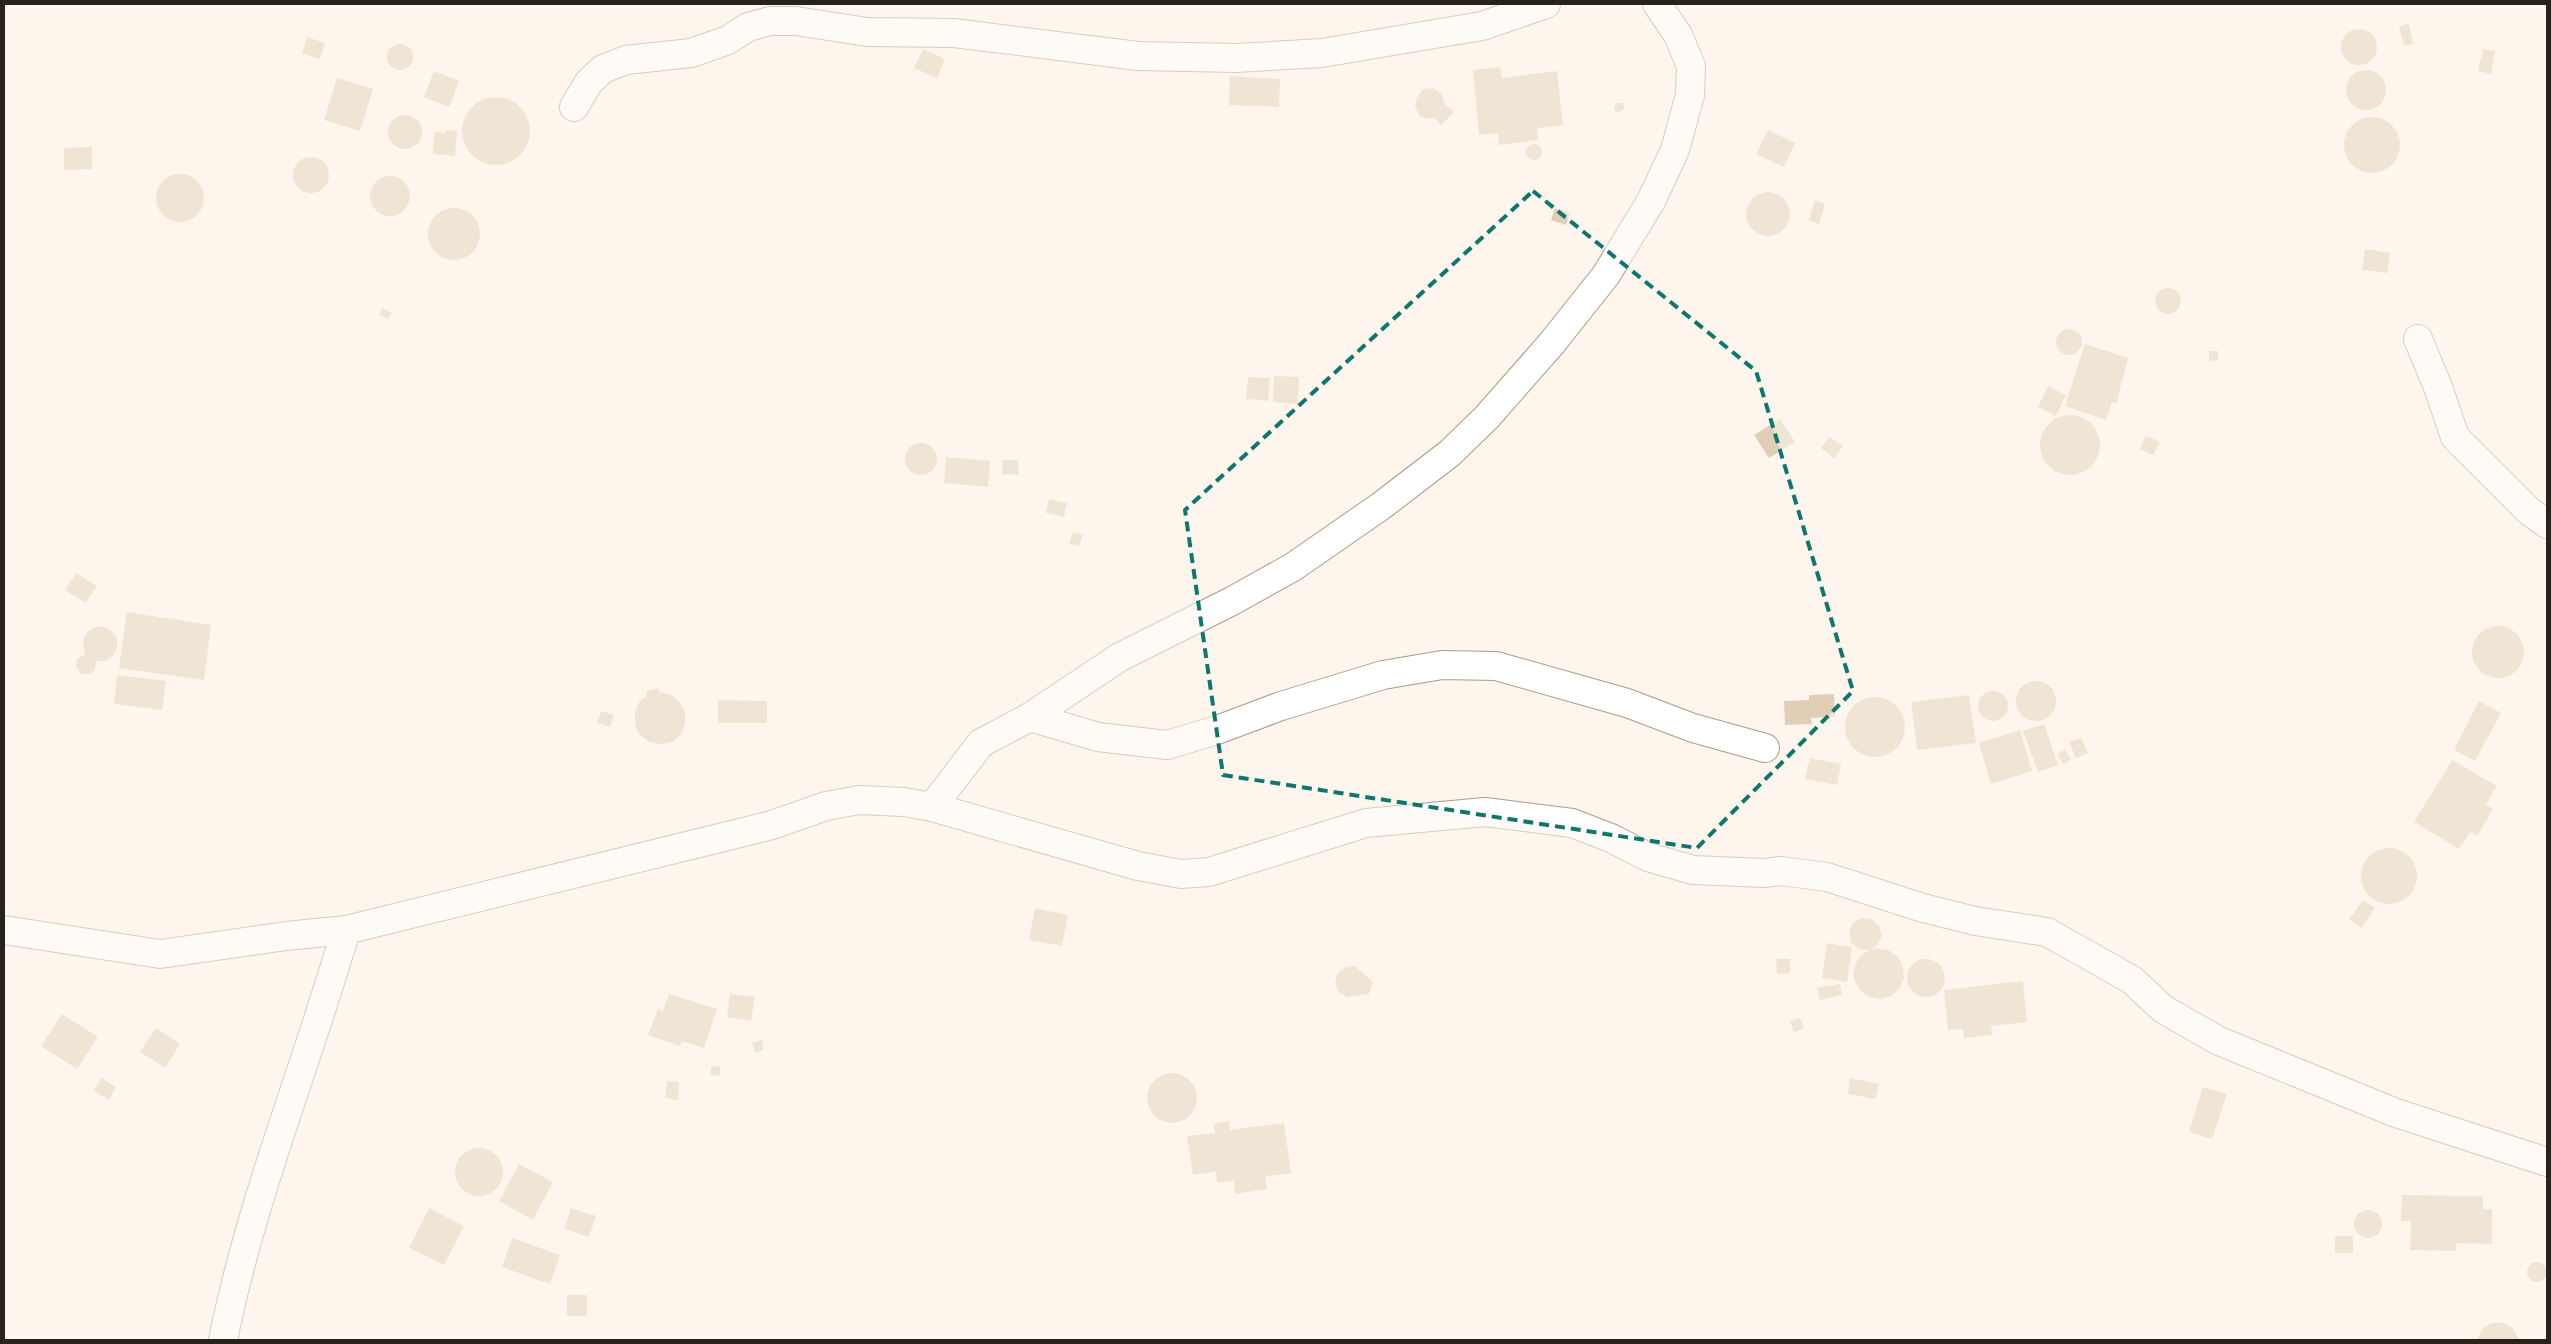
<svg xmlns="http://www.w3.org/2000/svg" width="2551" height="1344" font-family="Signika,sans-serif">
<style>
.building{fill:#e0ceb7}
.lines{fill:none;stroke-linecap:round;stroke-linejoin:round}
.street-casing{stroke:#ad9b85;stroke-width:30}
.street{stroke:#fff;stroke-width:28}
.marked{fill:none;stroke:#0f766e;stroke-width:4;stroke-dasharray:10 6;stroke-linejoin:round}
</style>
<rect width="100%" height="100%" fill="#fef6ed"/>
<g class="building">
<polygon points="2409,24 2413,44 2404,46 2399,26"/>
<circle cx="2359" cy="47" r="18"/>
<polygon points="307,37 325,43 320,59 302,53"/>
<circle cx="400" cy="57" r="13"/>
<polygon points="923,49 945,59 937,78 914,68"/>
<polygon points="2483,49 2495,51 2491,74 2478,71"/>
<polygon points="1500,67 1502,78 1557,71 1563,125 1537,128 1538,140 1499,145 1498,133 1479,135 1473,70"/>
<circle cx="2366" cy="90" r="20"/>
<polygon points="434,71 459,81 449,107 424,97"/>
<polygon points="1230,76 1280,79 1279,107 1229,105"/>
<polygon points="337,78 373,89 360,131 324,120"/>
<polygon points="1433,88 1441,93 1445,104 1454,112 1441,125 1435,118 1428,119 1419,115 1415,106 1417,97 1423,89"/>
<circle cx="496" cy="131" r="34"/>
<polygon points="1617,103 1623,103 1625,108 1621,112 1616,112 1614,106"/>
<circle cx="405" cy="132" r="17"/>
<circle cx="2372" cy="145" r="28"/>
<polygon points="446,130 457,131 455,156 433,154 434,132 446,133"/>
<polygon points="1768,130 1795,143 1784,167 1756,154"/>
<circle cx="1534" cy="152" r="8"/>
<polygon points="92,147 92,169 64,170 64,148"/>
<circle cx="311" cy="175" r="18"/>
<circle cx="180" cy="198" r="24"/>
<circle cx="390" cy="196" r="20"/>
<circle cx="1768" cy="214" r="22"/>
<polygon points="1815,200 1825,204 1819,224 1809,220"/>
<polygon points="1555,208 1570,212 1566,225 1551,220"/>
<circle cx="454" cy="234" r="26"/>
<polygon points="2365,249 2390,253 2387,273 2362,270"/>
<circle cx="2168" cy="301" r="13"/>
<polygon points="382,308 392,313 388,319 379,315"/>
<circle cx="2069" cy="342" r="13"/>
<polygon points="2085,344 2128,358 2116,404 2112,402 2106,420 2065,406"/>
<polygon points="2209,351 2218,351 2218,360 2209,361"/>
<polygon points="1274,376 1299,377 1298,404 1273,402"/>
<polygon points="1248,377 1270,378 1268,401 1246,399"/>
<polygon points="2048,386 2066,395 2056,416 2038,407"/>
<circle cx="2070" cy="445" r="30"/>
<polygon points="1780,419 1795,442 1769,458 1754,435"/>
<polygon points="2146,435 2160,442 2153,455 2140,449"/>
<polygon points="1829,437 1843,446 1834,458 1821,448"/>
<circle cx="921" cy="459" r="16"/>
<polygon points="946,457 990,461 988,487 944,483"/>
<polygon points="1003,460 1018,460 1019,475 1002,474"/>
<polygon points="1049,499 1067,503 1064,517 1046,513"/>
<polygon points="1073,532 1083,535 1079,546 1069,543"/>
<polygon points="76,573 97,586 86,603 65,590"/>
<polygon points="127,612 211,625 204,680 119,668"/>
<circle cx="2498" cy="652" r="26"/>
<polygon points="95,627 104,627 112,631 117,638 117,647 113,656 106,661 96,661 95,670 89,674 81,674 76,667 77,659 85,654 83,640 87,632"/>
<polygon points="117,675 166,681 162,710 114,704"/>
<circle cx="2036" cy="701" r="20"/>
<polygon points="659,688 659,692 671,695 680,702 685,712 685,723 681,735 672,742 661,744 649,742 640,735 635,725 635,713 639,702 647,696 646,691"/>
<circle cx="1993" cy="706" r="15"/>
<polygon points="1834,694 1835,717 1811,718 1812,724 1785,725 1784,701 1809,700 1809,695"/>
<polygon points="1969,695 1976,743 1917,750 1911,702"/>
<circle cx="1875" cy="727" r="30"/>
<polygon points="718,700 767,701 767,723 718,723"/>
<polygon points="2479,701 2501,713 2475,761 2454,750"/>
<polygon points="601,711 614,715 610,727 597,723"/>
<polygon points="2044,724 2058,765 2038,772 2023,731"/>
<polygon points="2020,730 2032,771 1991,784 1979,743"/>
<polygon points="2081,738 2088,753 2076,758 2069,742"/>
<polygon points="2065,749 2071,760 2063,764 2057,754"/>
<polygon points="1810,758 1841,764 1837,785 1805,779"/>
<polygon points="2452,760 2497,786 2486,804 2493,809 2477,836 2470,832 2459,849 2414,822"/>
<circle cx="2389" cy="876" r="28"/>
<polygon points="2363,900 2375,908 2361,928 2349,919"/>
<polygon points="1035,908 1068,915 1062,946 1029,940"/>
<polygon points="1862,918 1872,919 1879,926 1882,935 1878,945 1869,950 1877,948 1888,950 1898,957 1903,967 1904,978 1899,989 1891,996 1880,999 1869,997 1860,990 1854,980 1854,969 1858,958 1869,950 1859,949 1851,943 1849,932 1853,923"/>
<polygon points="1827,943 1852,947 1847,982 1822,978"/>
<polygon points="1776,959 1790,959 1790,973 1777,974"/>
<circle cx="1926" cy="978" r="19"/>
<polygon points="1355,966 1373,982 1369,994 1347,997 1339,992 1335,983 1338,973 1346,967"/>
<polygon points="2023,981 2027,1022 1991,1026 1992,1035 1964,1038 1963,1029 1948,1030 1944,990"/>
<polygon points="1840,984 1842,995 1820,1000 1817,988"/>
<polygon points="669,994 717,1009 704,1048 682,1041 680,1046 648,1035 658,1009 663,1011"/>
<polygon points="730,994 755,997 751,1021 727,1017"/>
<polygon points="62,1014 98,1037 77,1069 41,1046"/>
<polygon points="1800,1018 1804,1028 1794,1032 1790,1021"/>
<polygon points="156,1028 180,1044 165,1068 140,1052"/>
<polygon points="762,1040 763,1050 755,1053 752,1043"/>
<polygon points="720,1066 720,1075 711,1076 711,1067"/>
<circle cx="1172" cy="1098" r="25"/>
<polygon points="101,1078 116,1087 109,1100 94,1091"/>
<polygon points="1850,1078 1879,1084 1876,1099 1848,1094"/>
<polygon points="667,1081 679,1082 678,1100 665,1098"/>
<polygon points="2203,1087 2227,1094 2212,1139 2189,1132"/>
<polygon points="1229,1121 1230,1130 1284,1123 1291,1173 1265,1176 1267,1189 1235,1194 1234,1180 1217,1183 1216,1171 1193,1175 1187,1136 1215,1133 1214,1124"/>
<circle cx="479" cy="1172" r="24"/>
<polygon points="519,1164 553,1182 533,1220 499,1201"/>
<polygon points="2402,1195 2483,1196 2483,1209 2492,1209 2492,1244 2456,1243 2456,1251 2410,1250 2411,1221 2401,1221"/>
<polygon points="429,1208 464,1226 444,1265 409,1248"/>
<polygon points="571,1208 596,1216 589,1237 564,1229"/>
<circle cx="2368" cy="1224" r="14"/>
<rect x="2335" y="1236" width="18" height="17"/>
<polygon points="512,1238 560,1255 550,1284 502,1267"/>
<circle cx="2537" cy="1272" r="10"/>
<rect x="567" y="1295" width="20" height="21"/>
<polygon points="2492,1323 2503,1323 2513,1328 2519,1340 2477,1340 2482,1329"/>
</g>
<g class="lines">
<g class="street-casing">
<g id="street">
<polyline points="574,107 589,82 603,69 626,60 691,53 728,40 748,27 770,21 796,21 867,32 954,33 1138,56 1236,58 1322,53 1482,26 1546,4"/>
<polyline points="2418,339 2438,387 2455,437 2529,511 2547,524"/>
<polyline points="1030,717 1098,737 1167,745 1217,730 1281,706 1383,675 1442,665 1496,666 1627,703 1693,728 1765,748"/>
<polyline points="932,807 981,743 1030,717 1120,657 1232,601 1293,567 1381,506 1450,453 1487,417 1552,343 1606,275 1651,201 1675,150 1690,95 1691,66 1678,35 1657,4"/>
<polyline points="4,930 160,954 286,936 346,930 772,825 826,806 859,800 904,802 932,807 1138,866 1181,874 1209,872 1366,823 1485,812 1572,823 1611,838 1648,857 1693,870 1764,873 1781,871 1827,877 1923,908 1975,921 2047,932 2132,980 2163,1009 2219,1041 2396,1113 2547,1162"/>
<path d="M223,1340C251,1200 306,1067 346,930"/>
</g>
</g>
<use href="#street" class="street"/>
</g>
<path d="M0 0H2551V1344H0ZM1533,191L1756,371L1853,691L1697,848L1223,775L1185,510Z" fill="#fef6ed" fill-opacity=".55" fill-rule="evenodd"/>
<path class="marked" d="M1533,191L1756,371L1853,691L1697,848L1223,775L1185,510Z"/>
<rect width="2551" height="1344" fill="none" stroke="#29221a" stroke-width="10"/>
</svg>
